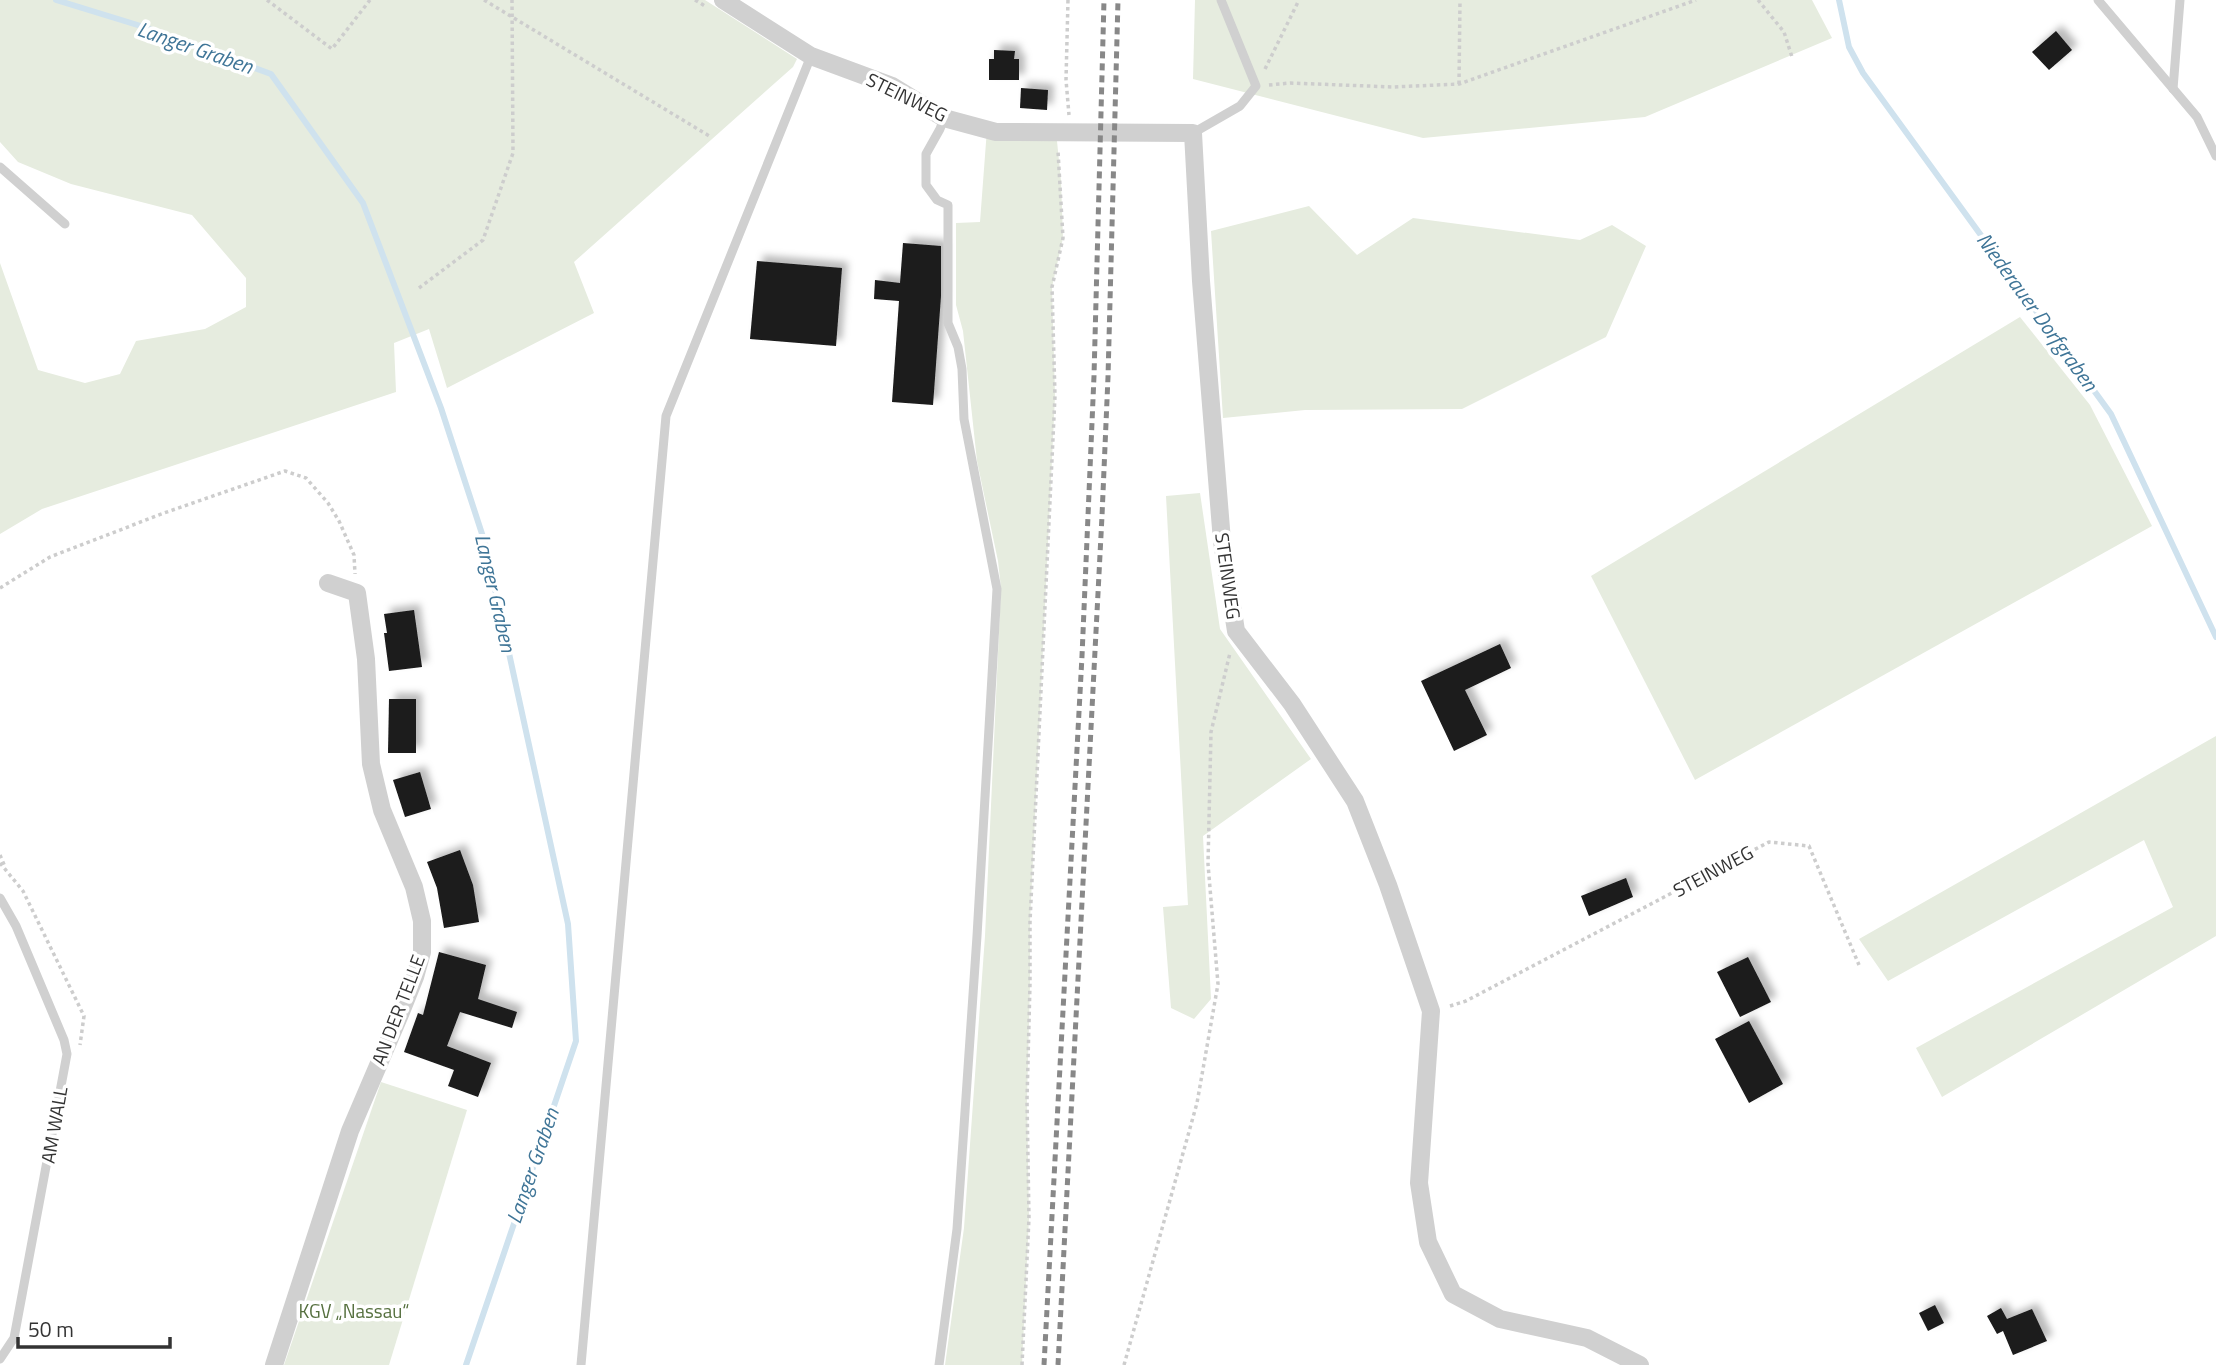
<svg xmlns="http://www.w3.org/2000/svg" width="2216" height="1365" font-family="'Titillium Web',sans-serif">
<style>
.green{fill:#e6ecdf}
.lines{fill:none;stroke-linecap:round;stroke-linejoin:round}
.stream{stroke:#cfe2ee;stroke-width:6}
.building{fill:#1a1a1a;filter:url(#shadow)}
.path{stroke:#cdcdcd;stroke-width:3.5;stroke-dasharray:3.5 3.5;stroke-linecap:butt}
.lane{stroke:#d0d0d0;stroke-width:9}
.street{stroke:#d0d0d0;stroke-width:18}
.rail{stroke:#888;stroke-width:5;stroke-dasharray:7 5;stroke-linecap:butt}
.labels{text-anchor:middle;stroke-width:7;stroke-linejoin:round;paint-order:stroke}
.street-label{font-size:19px;fill:#333;stroke:#fff}
.park-label{font-size:19px;fill:#56703f;stroke:#fff}
.water-label{font-size:21px;font-style:italic;fill:#3f7597;stroke:#fff}
</style>
<defs>
<filter id="shadow"><feDropShadow dx="6" dy="-6" stdDeviation="3.5" flood-color="#0004"/></filter>
</defs>
<rect width="100%" height="100%" fill="#fff"/>
<g class="green">
<polygon points="0,0 705,0 797,59 793,67 574,262 594,313 447,388 429,329 394,343 396,392 42,509 0,534 0,263 38,370 85,383 120,374 136,341 205,329 246,307 246,278 192,215 71,184 18,162 0,142"/>
<polygon points="1195,0 1812,0 1832,38 1645,117 1423,138 1193,79"/>
<polygon points="987,129 1056,131 1061,181 1063,238 1052,287 1055,396 1030,922 1030,984 1027,1100 1029,1218 1022,1365 945,1365 964,1228 985,936 1001,588 998,561 977,461 963,331 956,305 956,223 980,222"/>
<polygon points="1309,206 1357,255 1413,218 1580,240 1612,225 1646,246 1606,337 1462,409 1305,410 1223,418 1211,231"/>
<polygon points="2020,317 2090,405 2152,526 1695,780 1591,576"/>
<polygon points="1200,493 1220,629 1311,759 1203,836 1211,999 1194,1019 1171,1008 1163,907 1188,905 1166,496"/>
<polygon points="2216,736 2216,936 1942,1097 1916,1048 2173,907 2144,840 1888,981 1859,939"/>
<polygon points="381,1082 467,1110 389,1365 284,1365"/>
</g>
<g class="lines">
<g class="stream">
<polyline points="56,0 144,27 271,74 363,203 441,408 485,543 568,924 576,1041 466,1365"/>
<polyline points="1839,0 1849,47 1863,73 2111,414 2216,637"/>
</g>
</g>
<g class="building">
<polygon points="2056,31 2072,50 2049,70 2032,52"/>
<polygon points="994,50 1015,51 1014,59 1019,59 1019,80 989,80 989,59 994,59"/>
<polygon points="1021,88 1048,90 1047,110 1020,108"/>
<polygon points="903,243 941,246 941,296 933,405 892,402 899,301 874,299 875,280 900,283"/>
<polygon points="757,261 842,268 836,346 750,339"/>
<polygon points="414,610 422,667 389,671 384,633 387,633 384,614"/>
<polygon points="1500,644 1511,668 1465,690 1487,735 1454,751 1421,681"/>
<polygon points="389,699 416,699 416,753 388,753"/>
<polygon points="420,772 431,809 405,817 393,780"/>
<polygon points="460,850 473,885 479,922 444,928 437,888 427,862"/>
<polygon points="1626,878 1633,897 1589,916 1581,896"/>
<polygon points="439,952 486,965 478,999 517,1012 512,1028 460,1012 447,1046 491,1063 478,1097 448,1086 454,1070 404,1052 418,1013 423,1015"/>
<polygon points="1748,957 1771,1002 1740,1017 1717,972"/>
<polygon points="1749,1021 1783,1084 1749,1103 1715,1039"/>
<polygon points="1935,1305 1944,1323 1928,1331 1919,1313"/>
<polygon points="2001,1308 2007,1319 2032,1309 2047,1341 2013,1355 2003,1331 1997,1334 1987,1316"/>
</g>
<g class="lines">
<g class="path">
<polyline points="267,0 332,49 370,0"/>
<polyline points="484,0 711,137"/>
<polyline points="695,0 705,6"/>
<polyline points="1068,0 1066,80 1069,115"/>
<polyline points="1758,0 1784,32 1792,57"/>
<polyline points="1265,69 1299,0"/>
<polyline points="1459,84 1460,0"/>
<polyline points="1269,85 1290,83 1393,87 1459,84 1696,0"/>
<polyline points="419,288 483,240 513,153 512,0"/>
<polyline points="0,588 50,557 164,513 285,471 306,478 328,503 339,521 354,555 355,574"/>
<polyline points="0,855 5,867"/>
<polyline points="0,863 23,891 84,1016 80,1045"/>
<polyline points="1450,1006 1466,1001 1769,842 1809,846 1859,965"/>
<polyline points="1022,1365 1029,1218 1027,1100 1030,984 1030,922 1055,396 1052,287 1063,238 1058,151"/>
<polyline points="1124,1365 1197,1103 1218,984 1208,864 1211,732 1230,653"/>
</g>
<g class="lane">
<polyline points="2098,0 2197,117 2216,156"/>
<polyline points="2173,89 2180,0"/>
<polyline points="1193,133 1240,106 1256,86 1221,0"/>
<polyline points="0,167 65,224"/>
<polyline points="0,898 16,926 64,1040 67,1054 14,1338 0,1359"/>
<polyline points="581,1365 666,416 811,56"/>
<polyline points="939,1365 957,1229 977,936 997,589 964,419 962,369 958,347 948,323 948,205 937,200 926,185 926,154 940,129 944,118"/>
</g>
<g class="street">
<polyline points="723,0 811,56 892,86 944,118 996,132 1193,133 1201,281 1222,541 1236,631 1292,704 1355,801 1388,885 1431,1011 1419,1183 1428,1242 1453,1294 1500,1319 1587,1338 1640,1365"/>
<polyline points="274,1365 350,1131 401,1012 415,977 422,952 422,921 414,887 382,810 371,764 366,659 357,593 328,583"/>
</g>
<g class="rail">
<polyline points="1044,1365 1082,656 1094,376 1104,0"/>
<polyline points="1058,1365 1102,516 1108,377 1118,0"/>
</g>
</g>
<g class="labels">
<g class="street-label">
<text transform="translate(907 97) rotate(26)" y="7">STEINWEG</text>
<text transform="translate(1228 576) rotate(82)" y="7">STEINWEG</text>
<text transform="translate(1713 871) rotate(-28)" y="7">STEINWEG</text>
<text transform="translate(398 1010) rotate(-69)" y="7">AN DER TELLE</text>
<text transform="translate(54 1125) rotate(-80)" y="7">AM WALL</text>
</g>
<g class="park-label">
<text x="354" y="1318">KGV „Nassau“</text>
</g>
<g class="water-label">
<text transform="translate(195 48) rotate(19)" y="7">Langer Graben</text>
<text transform="translate(2037 312) rotate(54)" y="7">Niederauer Dorfgraben</text>
<text transform="translate(495 593) rotate(77)" y="7">Langer Graben</text>
<text transform="translate(533 1166) rotate(-71)" y="7">Langer Graben</text>
</g>
</g>
<path d="M18 1337v10h152v-10" fill="none" stroke="#333333" stroke-width="3.5"/>
<text x="28" y="1337" font-size="21" fill="#333333" stroke="#ffffff" stroke-width="5" paint-order="stroke">50 m</text>
</svg>
